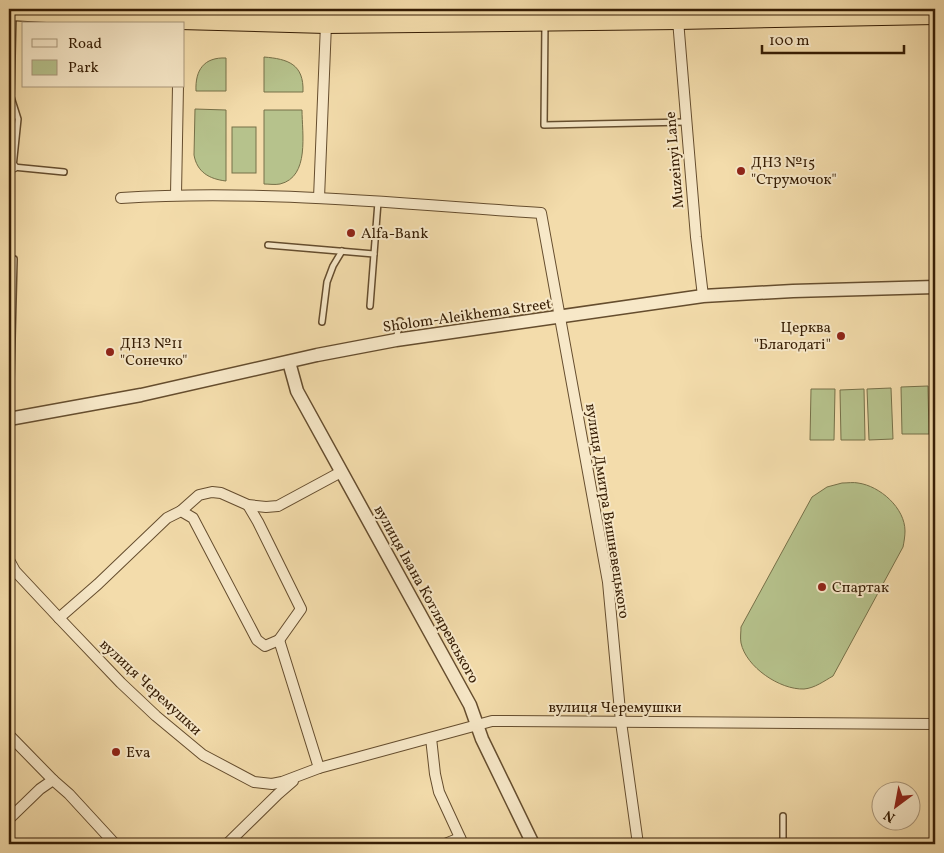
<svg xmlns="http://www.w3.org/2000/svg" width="944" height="853" font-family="Vollkorn,serif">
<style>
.green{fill:#b6c28c;stroke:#767048}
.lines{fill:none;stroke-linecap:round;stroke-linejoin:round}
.service-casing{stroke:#654d2e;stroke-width:8}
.minor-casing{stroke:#654d2e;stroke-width:12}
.tertiary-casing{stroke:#654d2e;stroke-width:15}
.trunk-casing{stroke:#361d04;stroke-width:20}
.service{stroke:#f7e8c8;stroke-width:5}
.minor{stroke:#f7e8c8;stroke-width:10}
.tertiary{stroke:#f7e8c8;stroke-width:12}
.trunk{stroke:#f3dcab;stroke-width:18}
.poi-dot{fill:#8f2418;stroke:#f7e8c8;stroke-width:2}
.labels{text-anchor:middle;stroke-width:4;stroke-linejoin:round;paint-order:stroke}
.street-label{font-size:15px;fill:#361d04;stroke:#f7e8c8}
.poi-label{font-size:15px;fill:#361d04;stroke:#f7e8c8;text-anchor:start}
</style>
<rect width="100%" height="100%" fill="#f3dcab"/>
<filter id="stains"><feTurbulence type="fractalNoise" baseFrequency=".004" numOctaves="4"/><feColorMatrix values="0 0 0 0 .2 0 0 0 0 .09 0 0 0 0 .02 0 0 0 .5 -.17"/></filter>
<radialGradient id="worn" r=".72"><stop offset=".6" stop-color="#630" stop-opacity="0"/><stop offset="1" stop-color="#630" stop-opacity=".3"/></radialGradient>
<g class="green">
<path d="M264,57C288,59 304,64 303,92H264Z"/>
<path d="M226,58V91H196C195,70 204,57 226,58Z"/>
<path d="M195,109L226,110V181C209,179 197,172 194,155Z"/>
<path d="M264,110H302C302,133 310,177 280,184C275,185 269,184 264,184Z"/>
<rect x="232" y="127" width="24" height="46"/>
<polygon points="928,386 929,434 902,434 901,387"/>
<polygon points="891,388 893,439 869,440 867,389"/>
<polygon points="811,389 835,389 834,440 810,440"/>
<polygon points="864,389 865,440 841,440 840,390"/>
<path d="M842,483C847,483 854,482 858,483C880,486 905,508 905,531C905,536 904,542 903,547L833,676C824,681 815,688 804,689C780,690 746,667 741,643C740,638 741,632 741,627L812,497L827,487Z"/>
</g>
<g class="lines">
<g class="service-casing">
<g id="service">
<polyline points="542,9 545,22 544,125 686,122"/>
<polyline points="13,15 11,97 18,119 13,167 64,172"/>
<polyline points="268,245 374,254"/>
<polyline points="370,306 378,202"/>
<polyline points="322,322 327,282 333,266 342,251"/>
<polyline points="396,340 400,321"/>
<polyline points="10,418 14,259"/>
<polyline points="783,816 783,844"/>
</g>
</g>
<g class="minor-casing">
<g id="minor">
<polyline points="678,20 696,237 703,296"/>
<polyline points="9,168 13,167"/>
<polyline points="176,194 178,86"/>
<path d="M121,198C261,189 402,204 541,213L608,582L621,722L638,844"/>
<polyline points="319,198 326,24"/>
<polyline points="248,505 258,522 301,609 279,640"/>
<polyline points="181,511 199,495 212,492 221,493 248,505 266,507 278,506 341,472"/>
<polyline points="9,560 15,571 59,618 121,683 156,716 203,755 254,782 272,784 282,782 319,768 492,721 935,724"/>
<polyline points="59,618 98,584 167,518 181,511 193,518 257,640 265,646 279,640 319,768"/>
<polyline points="9,735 53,780 40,789 9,819"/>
<polyline points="431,738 435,774 439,792 463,844"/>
<polyline points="53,780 69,794 115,844"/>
<polyline points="227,844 278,794 293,781"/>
<polyline points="445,844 460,838"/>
</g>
</g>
<g class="tertiary-casing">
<g id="tertiary">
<polyline points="289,362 297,391 470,705 482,739 533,844"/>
<polyline points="9,419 141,395 317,355 396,340 703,296 793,291 935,287"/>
</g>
</g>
<g class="trunk-casing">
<polyline id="trunk" points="9,11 180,20 326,24 678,20 935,15"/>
</g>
<use href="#service" class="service"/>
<use href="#minor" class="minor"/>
<use href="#tertiary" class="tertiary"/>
<use href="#trunk" class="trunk"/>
</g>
<g class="poi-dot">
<circle cx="741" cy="171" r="5"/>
<circle cx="351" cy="233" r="5"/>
<circle cx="841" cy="336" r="5"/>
<circle cx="110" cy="352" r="5"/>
<circle cx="822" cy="587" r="5"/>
<circle cx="116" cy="752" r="5"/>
</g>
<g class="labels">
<g class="street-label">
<text transform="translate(674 160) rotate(-95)" y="5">Muzeinyi Lane</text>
<text transform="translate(467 315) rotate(-8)" y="5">Sholom-Aleikhema Street</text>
<text transform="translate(608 511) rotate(81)" y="5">вулиця Дмитра Вишневецького</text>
<text transform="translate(427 594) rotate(61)" y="5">вулиця Івана Котляревського</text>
<text transform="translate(151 687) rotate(43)" y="5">вулиця Черемушки</text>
<text x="615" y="712">вулиця Черемушки</text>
</g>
<g class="poi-label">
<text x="751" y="167">ДНЗ №15<tspan x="751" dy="17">"Струмочок"</tspan></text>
<text x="361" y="238">Alfa-Bank</text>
<text x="831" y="332" text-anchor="end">Церква<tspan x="831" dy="17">"Благодаті"</tspan></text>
<text x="120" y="348">ДНЗ №11<tspan x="120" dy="17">"Сонечко"</tspan></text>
<text x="832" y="592">Спартак</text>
<text x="126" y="757">Eva</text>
</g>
</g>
<rect width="944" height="853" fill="none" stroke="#f3dcab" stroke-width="30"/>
<rect x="10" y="10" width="924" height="833" fill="none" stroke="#361d04" stroke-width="2.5"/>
<rect x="15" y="15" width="914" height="823" fill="none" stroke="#361d04"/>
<rect x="22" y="22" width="162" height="65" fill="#f7e8c8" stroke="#aa977a"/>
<rect x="32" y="39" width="25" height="8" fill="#f7e8c8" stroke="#aa977a"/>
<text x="68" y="48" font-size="15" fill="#361d04">Road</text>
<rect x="32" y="60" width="25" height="15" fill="#b6c28c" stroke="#aa977a"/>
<text x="68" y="72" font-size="15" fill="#361d04">Park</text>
<g transform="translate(896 806) rotate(212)"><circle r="24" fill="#f7e8c8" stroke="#aa977a"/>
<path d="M0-4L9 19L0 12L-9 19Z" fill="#8f2418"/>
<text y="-8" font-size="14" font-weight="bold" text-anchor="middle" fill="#361d04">N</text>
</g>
<path d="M762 45v8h142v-8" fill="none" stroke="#361d04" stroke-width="2.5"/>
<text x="769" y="45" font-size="15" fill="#361d04" stroke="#f7e8c8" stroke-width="4" paint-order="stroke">100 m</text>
<rect width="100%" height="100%" filter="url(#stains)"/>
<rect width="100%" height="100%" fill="url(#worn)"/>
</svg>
